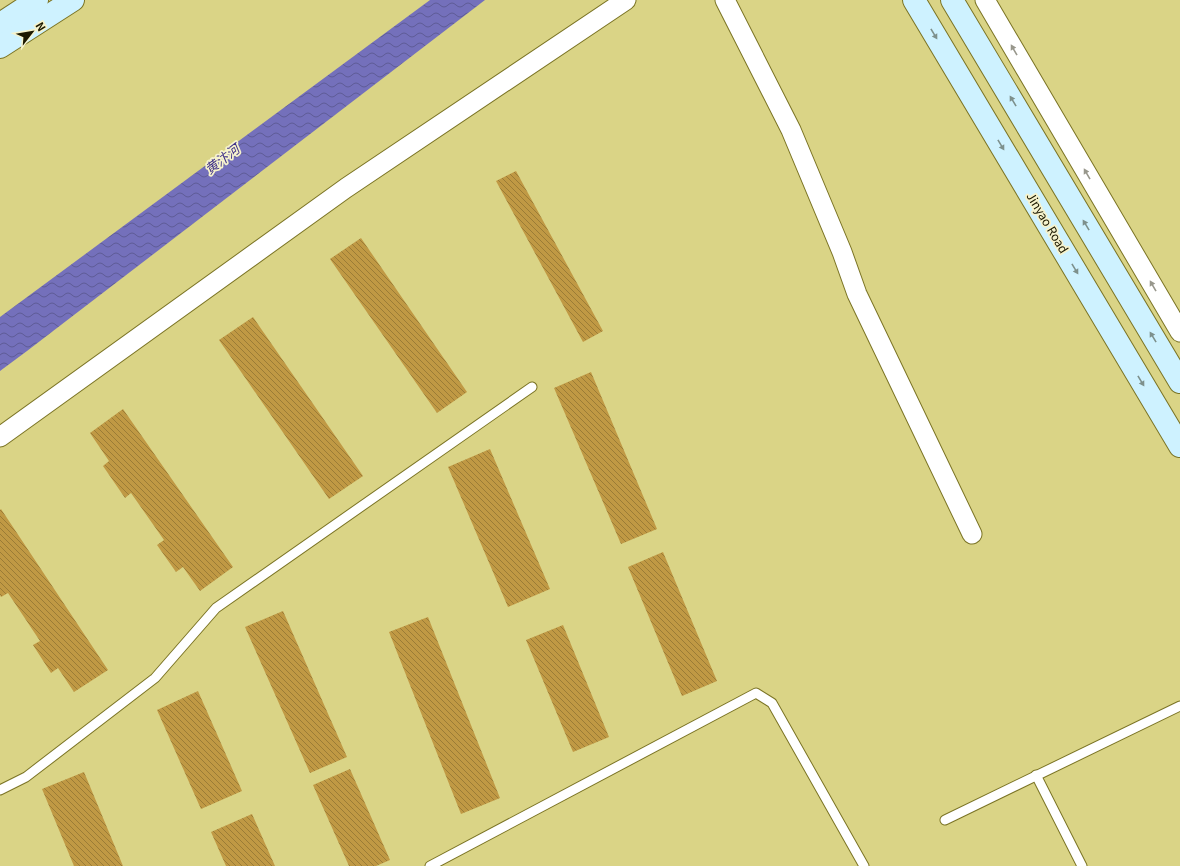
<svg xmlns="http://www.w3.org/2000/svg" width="1180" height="866" font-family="Georgia,'Noto Sans SC',serif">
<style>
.water{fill:url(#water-waves)}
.building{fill:url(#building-back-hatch)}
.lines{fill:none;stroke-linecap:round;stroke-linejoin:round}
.service-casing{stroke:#7b7425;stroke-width:11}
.minor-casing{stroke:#7b7425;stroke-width:21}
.secondary-casing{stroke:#7b7425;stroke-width:24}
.service{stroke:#fff;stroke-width:9}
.minor{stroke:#fff;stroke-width:19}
.secondary{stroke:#cef2ff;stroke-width:22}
.oneway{fill:#7d908c}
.oneway2{fill:#98978c}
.labels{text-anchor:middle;stroke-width:3.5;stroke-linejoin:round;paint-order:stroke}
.street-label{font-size:12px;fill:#1b1800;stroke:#f6f3cd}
.water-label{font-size:13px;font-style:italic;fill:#3d2e88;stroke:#f6f3cd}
</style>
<defs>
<pattern id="water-waves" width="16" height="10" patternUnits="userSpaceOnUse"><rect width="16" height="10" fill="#7470bb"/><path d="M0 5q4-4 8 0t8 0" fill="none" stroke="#5e5b96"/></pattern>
<pattern id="building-back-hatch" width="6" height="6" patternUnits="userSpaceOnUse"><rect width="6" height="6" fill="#c09944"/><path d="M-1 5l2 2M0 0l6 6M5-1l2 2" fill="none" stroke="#9b7c36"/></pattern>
</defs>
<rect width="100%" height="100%" fill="#dad486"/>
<polygon class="water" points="430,0 485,0 27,351 0,371 0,317"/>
<g class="building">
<polygon points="516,171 603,331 583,342 496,181"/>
<polygon points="361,238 467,392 437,413 330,259"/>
<polygon points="253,317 363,476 329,499 219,340"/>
<polygon points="591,372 657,529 621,544 554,388"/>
<polygon points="123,409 233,567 200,591 183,567 176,572 157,545 164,540 131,493 125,498 103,466 109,461 90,433"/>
<polygon points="490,449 550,589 508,607 448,467"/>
<polygon points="1,509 108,670 74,692 58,668 51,673 33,645 40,641 8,593 1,597 0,595 0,510"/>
<polygon points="663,552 717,681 682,696 628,567"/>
<polygon points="283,611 347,757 310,773 245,627"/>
<polygon points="428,617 500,798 461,814 389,632"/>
<polygon points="563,625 609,737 573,752 526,640"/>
<polygon points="198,691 242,791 201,809 157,710"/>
<polygon points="350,769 390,860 376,866 349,866 313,785"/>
<polygon points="84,772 123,866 74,866 42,789"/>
<polygon points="252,814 275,866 226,866 211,832"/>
</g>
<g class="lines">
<g class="service-casing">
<g id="service">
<polyline points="1036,775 1082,866"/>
<polyline points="0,790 26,777 155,678 216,608 532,387"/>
<polyline points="945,820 1180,706"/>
<polyline points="430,866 756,693 772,703 864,866"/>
</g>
</g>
<g class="minor-casing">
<g id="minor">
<polyline points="725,0 791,130 842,252 857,294 972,534"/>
<polyline points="985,0 1180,332"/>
<polyline points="0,437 346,188 626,0"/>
</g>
</g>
<g class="secondary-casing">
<g id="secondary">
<polyline points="914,0 1180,446"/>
<polyline points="952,0 1180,382"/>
<polyline points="0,24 37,0"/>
<polyline points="0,47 73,0"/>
</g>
</g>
<use href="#service" class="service"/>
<use href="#minor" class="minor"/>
<use href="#secondary" class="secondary"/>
</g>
<defs><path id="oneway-solid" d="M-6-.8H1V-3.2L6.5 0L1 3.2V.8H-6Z"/></defs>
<g class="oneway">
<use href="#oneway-solid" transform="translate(934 34) rotate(59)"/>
<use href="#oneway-solid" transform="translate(1013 101) rotate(-121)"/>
<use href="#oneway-solid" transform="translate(1001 145) rotate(59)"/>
<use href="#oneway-solid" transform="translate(1086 225) rotate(-121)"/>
<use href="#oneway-solid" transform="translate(1075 269) rotate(59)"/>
<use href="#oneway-solid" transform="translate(1153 337) rotate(-121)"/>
<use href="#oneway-solid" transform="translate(1141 381) rotate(59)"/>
</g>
<g class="oneway2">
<use href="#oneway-solid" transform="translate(1014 50) rotate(-120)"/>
<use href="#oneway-solid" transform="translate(1087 174) rotate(-120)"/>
<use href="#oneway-solid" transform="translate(1153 286) rotate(-120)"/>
</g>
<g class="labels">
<g class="street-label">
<text transform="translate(1047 223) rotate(59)" y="4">Jinyao Road</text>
</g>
<g class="water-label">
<text transform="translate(222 159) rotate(-37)" y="5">黄汴河</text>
</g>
</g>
<g transform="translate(32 32) rotate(59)" stroke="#f6f3cd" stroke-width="3" paint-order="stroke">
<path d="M0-3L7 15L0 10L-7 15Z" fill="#1b1800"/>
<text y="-6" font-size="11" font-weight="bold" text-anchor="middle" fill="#1b1800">N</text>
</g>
</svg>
